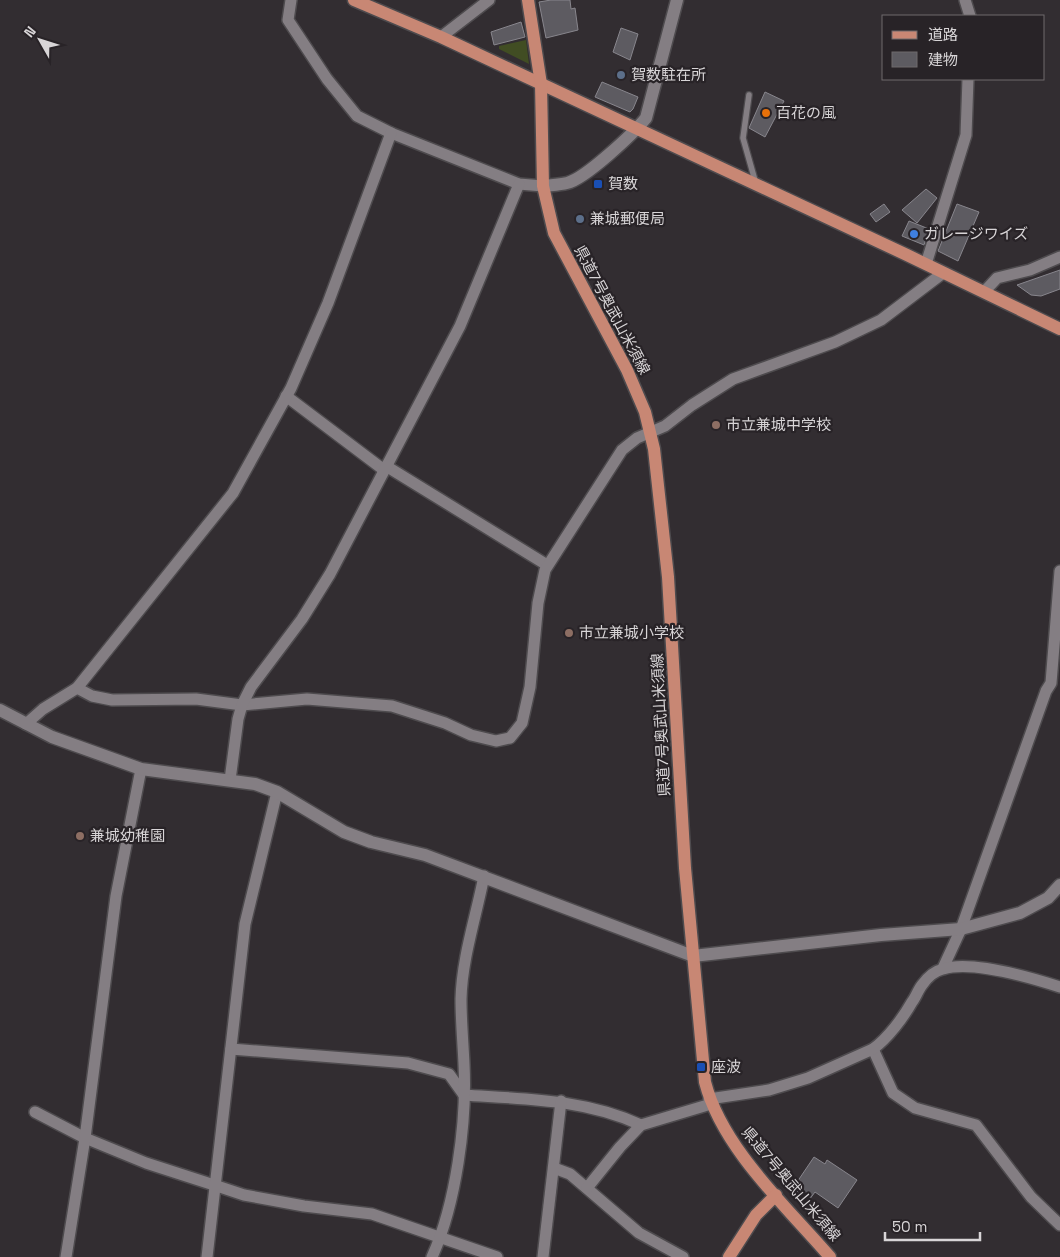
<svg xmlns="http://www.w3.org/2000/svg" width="1060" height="1257" font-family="'Space Grotesk','Noto Sans JP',sans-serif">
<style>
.green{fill:#414d23}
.building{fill:#5d5b61;stroke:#88868d}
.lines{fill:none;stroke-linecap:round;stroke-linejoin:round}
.lane-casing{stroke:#4e4b4e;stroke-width:8}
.street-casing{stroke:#4e4b4e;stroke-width:14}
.secondary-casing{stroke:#4e4b4e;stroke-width:15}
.primary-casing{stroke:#4e4b4e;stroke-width:15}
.lane{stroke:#847e83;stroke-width:5.5}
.street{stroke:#847e83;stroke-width:11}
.secondary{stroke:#847e83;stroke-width:12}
.primary{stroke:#c88774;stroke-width:12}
.service-dot{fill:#5c6f8a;stroke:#282327;stroke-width:2}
.food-dot{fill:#e8710a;stroke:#282327;stroke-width:2}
.transit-dot{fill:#1a4fb4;stroke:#282327;stroke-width:2}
.shop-dot{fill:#3f7fe0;stroke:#282327;stroke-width:2}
.education-dot{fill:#8d6e63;stroke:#282327;stroke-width:2}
.labels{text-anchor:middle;stroke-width:4.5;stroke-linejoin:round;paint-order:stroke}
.poi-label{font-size:15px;fill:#d8d5d7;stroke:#282327;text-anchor:start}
.street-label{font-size:15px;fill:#d8d5d7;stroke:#282327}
</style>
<rect width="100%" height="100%" fill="#322d31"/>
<polygon class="green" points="526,40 529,64 499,49 499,46"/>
<g class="building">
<polygon points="551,0 570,0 571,9 575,8 578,30 546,38 539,2"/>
<polygon points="521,22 525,37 494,45 491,32"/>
<polygon points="621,28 638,34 630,60 613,52"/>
<polygon points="602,82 638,97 633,109 630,112 595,97"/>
<polygon points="765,92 784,101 765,137 749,128"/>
<polygon points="926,189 937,198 917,223 902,210"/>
<polygon points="884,204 890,212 876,222 870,214"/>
<polygon points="957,204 979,212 958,261 938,251"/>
<polygon points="909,221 929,229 924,245 902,236"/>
<polygon points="1060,270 1060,289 1041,296 1031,295 1017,285"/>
<polygon points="814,1157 825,1164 827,1160 857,1180 838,1208 815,1192 809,1200 793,1188"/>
</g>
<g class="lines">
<g class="lane-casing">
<polyline id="lane" points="749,95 743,138 756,184"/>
</g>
<g class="street-casing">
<g id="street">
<polyline points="291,0 288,20 327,79 357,116 391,133 519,184 543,186"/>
<polyline points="965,0 970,16"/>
<polyline points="441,37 489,0"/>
<polyline points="926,264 966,135 968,79"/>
<polyline points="984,292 997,278 1030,270 1060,257"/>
<polyline points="286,396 384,470"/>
<polyline points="386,466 547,565"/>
<polyline points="77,688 92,696 112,700 196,699 242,705 307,699 392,706 445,723 471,735 496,741 510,738 522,723 530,687 538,603 545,570 622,450 637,438 665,426 692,405 733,379 835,342 881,320 943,273"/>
<polyline points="26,724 43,709 77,688 233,493 291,388 328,303 391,133"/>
<polyline points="230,780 238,719 242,705 251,687 302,619 330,574 460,326 519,184"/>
<polyline points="943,968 961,929 1046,691 1051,683 1060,571"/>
<polyline points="231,1049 408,1063 449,1074 464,1095"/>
<polyline points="873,1049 893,1093 915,1108 976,1125 1031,1197 1060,1225"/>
<path d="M464,1095C524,1099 585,1099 641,1125"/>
<path d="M709,1099L769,1090L808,1078L873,1049C888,1038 903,1018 912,1002C916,997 918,990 922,985C927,978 934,971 943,969C971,960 1032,978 1060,987"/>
<polyline points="35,1112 85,1138 146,1163 214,1185 244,1195 304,1206 372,1214 497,1257"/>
<polyline points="554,1168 570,1174 639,1233 683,1257"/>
<polyline points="587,1188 620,1147 641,1125 711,1104"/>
<polyline points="66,1257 85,1138 116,896 141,769"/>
<polyline points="207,1257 245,924 277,792"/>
<path d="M432,1257C456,1204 467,1122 464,1064C463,1042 461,1021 461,999C462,958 476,917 484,876"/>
<polyline points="543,1257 561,1101"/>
</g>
</g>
<g class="secondary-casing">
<g id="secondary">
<path d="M543,186C551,185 559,185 567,183C585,179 634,133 646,118L677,0"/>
<polyline points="0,710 52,737 141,769 255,784 277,792 344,832 371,842 425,855 693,956 881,935 961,929 1020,913 1048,898 1060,885"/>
</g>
</g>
<g class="primary-casing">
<g id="primary">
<polyline points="354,0 441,37 907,255 1060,329"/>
<path d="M528,0L541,84L543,186L554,233L627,370L645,412L654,449L668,577L685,868L705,1082C722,1148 786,1206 830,1257"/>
<polyline points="729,1257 756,1215 776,1195"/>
</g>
</g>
<use href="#lane" class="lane"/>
<use href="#street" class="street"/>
<use href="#secondary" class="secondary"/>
<use href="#primary" class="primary"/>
</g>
<g class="service-dot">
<circle cx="621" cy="75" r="5"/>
<circle cx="580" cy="219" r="5"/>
</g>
<circle class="food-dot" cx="766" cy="113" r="5"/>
<g class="transit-dot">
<rect x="593" y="179" width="10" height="10" rx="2.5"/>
<rect x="696" y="1062" width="10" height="10" rx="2.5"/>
</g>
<circle class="shop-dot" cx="914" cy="234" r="5"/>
<g class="education-dot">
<circle cx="716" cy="425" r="5"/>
<circle cx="569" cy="633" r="5"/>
<circle cx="80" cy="836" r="5"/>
</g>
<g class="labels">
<g class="poi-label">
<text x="631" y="80">賀数駐在所</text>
<text x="776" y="118">百花の風</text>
<text x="608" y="189">賀数</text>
<text x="590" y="224">兼城郵便局</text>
<text x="924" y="239">ガレージワイズ</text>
<text x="726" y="430">市立兼城中学校</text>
<text x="579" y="638">市立兼城小学校</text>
<text x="90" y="841">兼城幼稚園</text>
<text x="711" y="1072">座波</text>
</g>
<g class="street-label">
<text transform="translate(612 310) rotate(62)" y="5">県道7号奥武山米須線</text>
<text transform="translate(661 725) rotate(-93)" y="5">県道7号奥武山米須線</text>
<text transform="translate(791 1184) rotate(50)" y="5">県道7号奥武山米須線</text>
</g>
</g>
<rect x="882" y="15" width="162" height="65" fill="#282327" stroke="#6e6a6d"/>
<rect x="892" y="31" width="25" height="8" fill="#c88774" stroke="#6e6a6d"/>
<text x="928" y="40" font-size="15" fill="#d8d5d7">道路</text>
<rect x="892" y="52" width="25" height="15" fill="#5d5b61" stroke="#6e6a6d"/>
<text x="928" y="65" font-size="15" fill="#d8d5d7">建物</text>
<g transform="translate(40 40) rotate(309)" stroke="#282327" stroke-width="4" paint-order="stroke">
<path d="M0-4L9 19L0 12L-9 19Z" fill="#d8d5d7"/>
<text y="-8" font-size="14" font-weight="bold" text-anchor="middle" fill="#d8d5d7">N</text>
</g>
<path d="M885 1232v8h95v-8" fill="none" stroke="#d8d5d7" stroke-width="2.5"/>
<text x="892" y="1232" font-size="15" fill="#d8d5d7" stroke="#282327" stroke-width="4" paint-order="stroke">50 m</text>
</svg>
